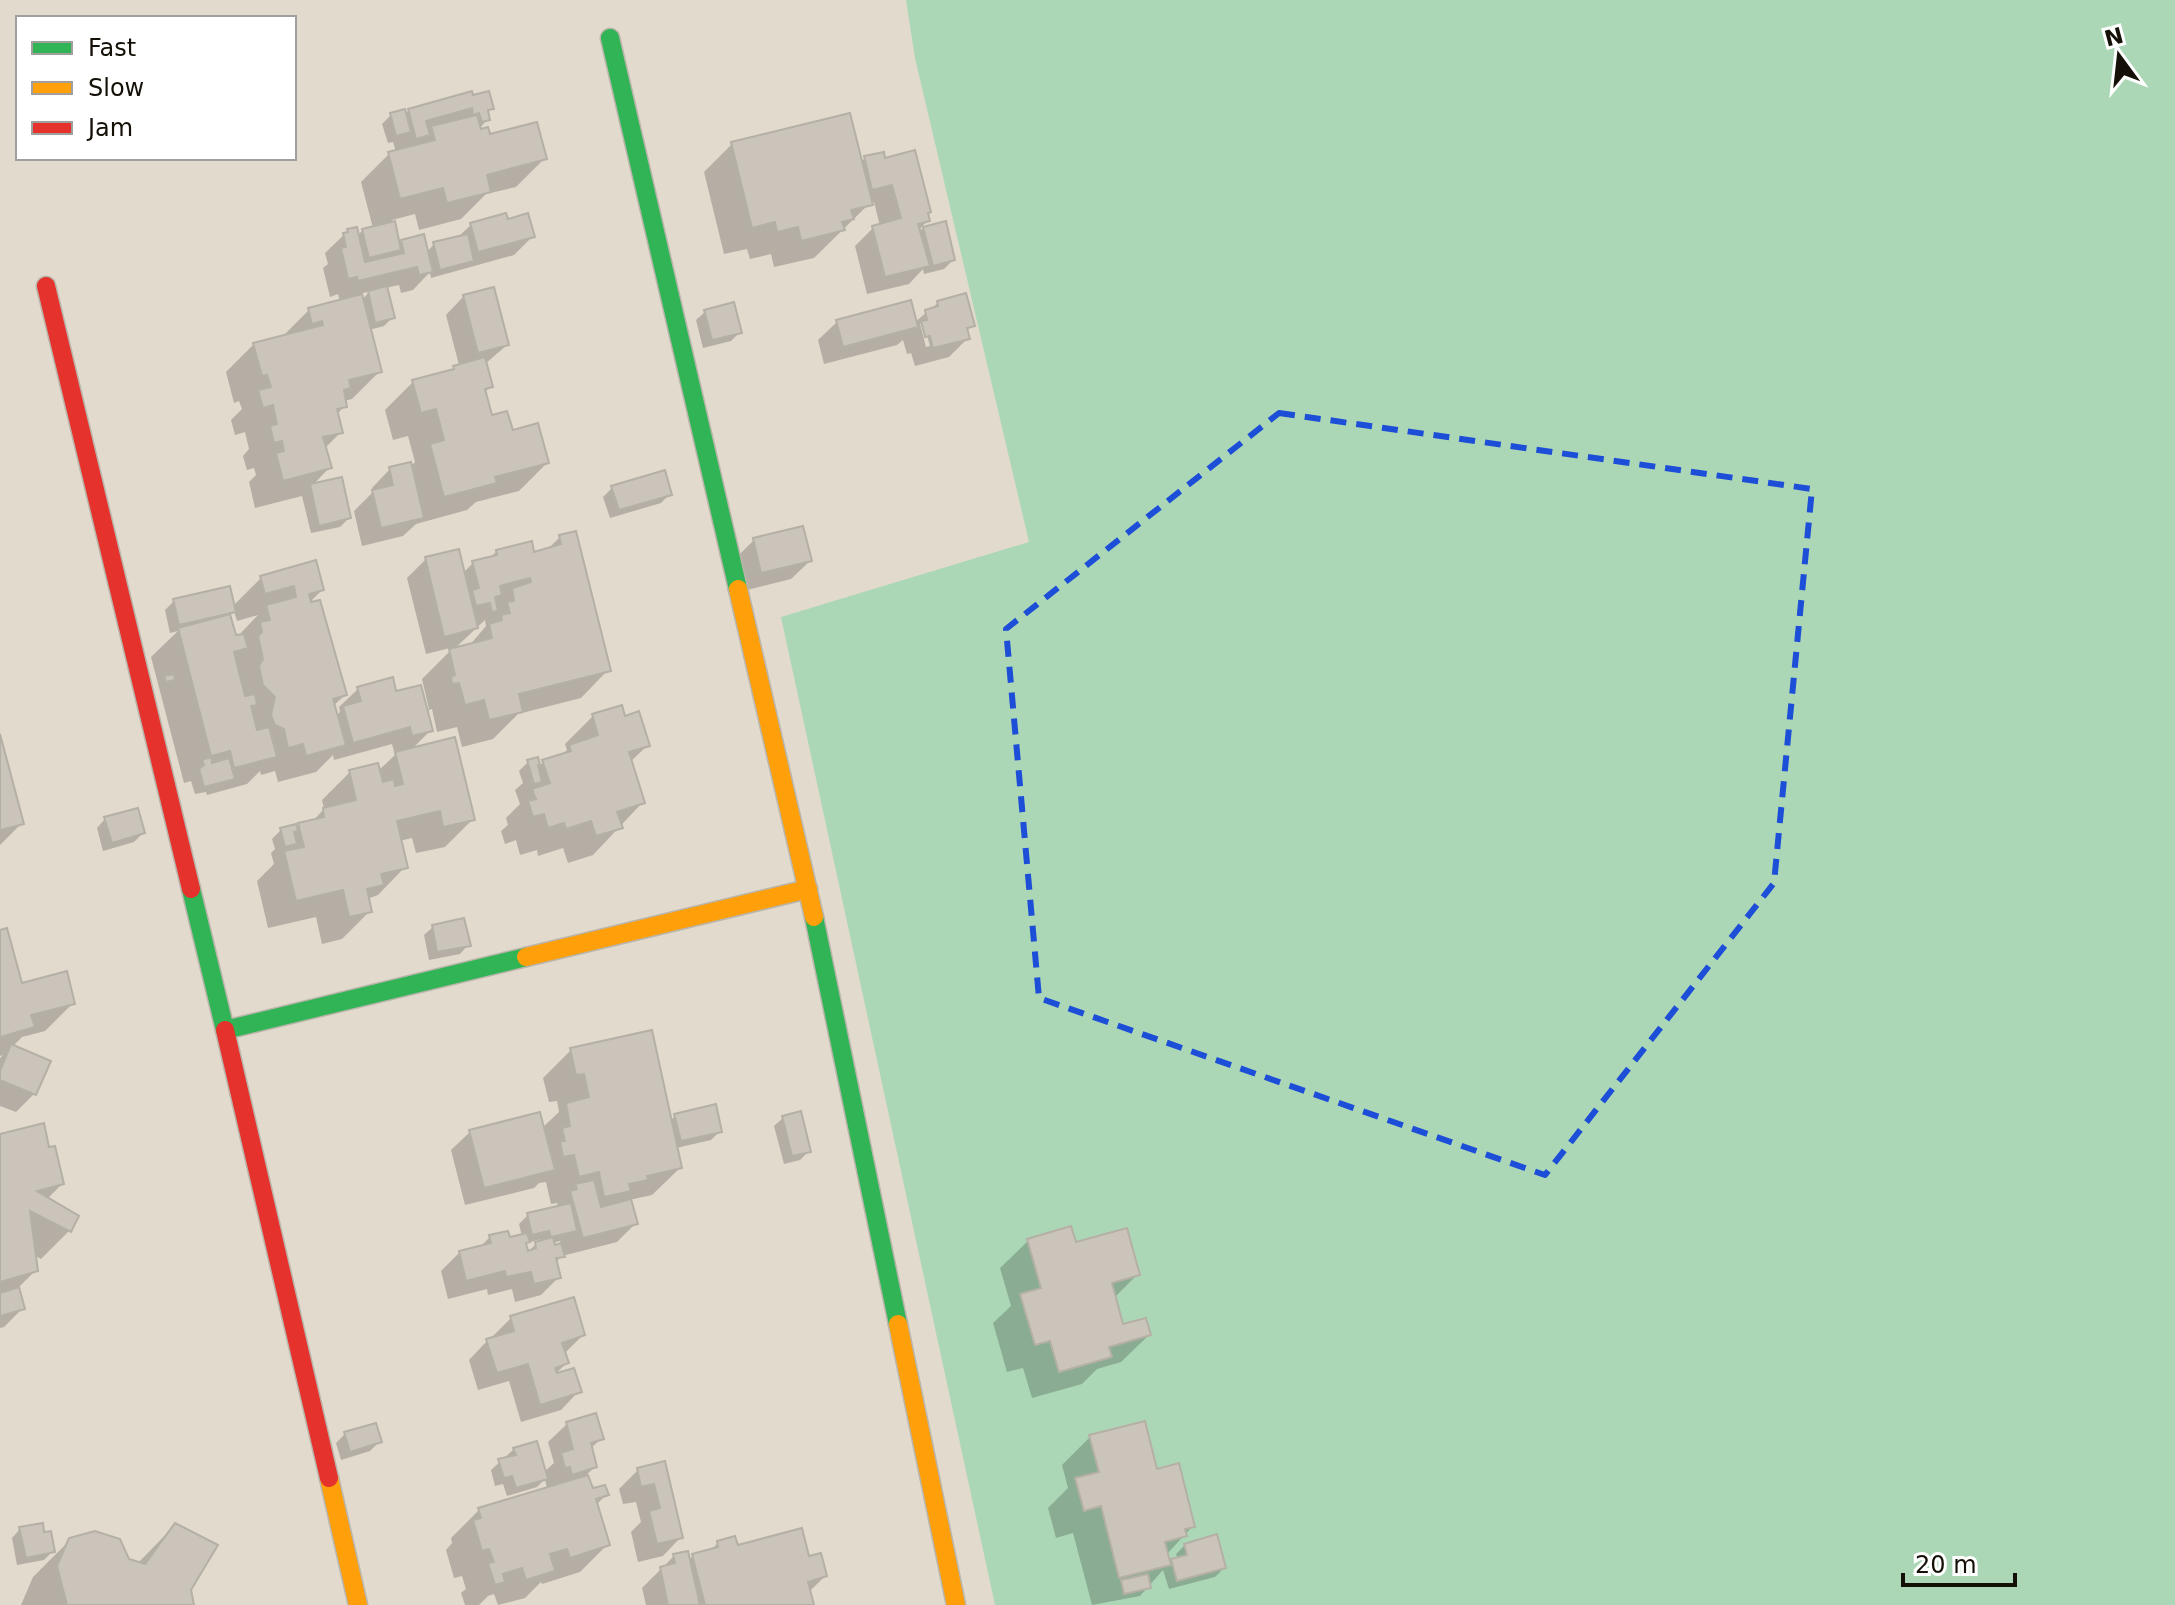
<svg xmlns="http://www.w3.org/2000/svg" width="2175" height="1605" font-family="'DejaVu Sans',sans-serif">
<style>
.green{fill:#acd7b7}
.shadow{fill:#0003;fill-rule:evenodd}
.building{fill:#cac4ba;stroke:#b5b0a5;stroke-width:2}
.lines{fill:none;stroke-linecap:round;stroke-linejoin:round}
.fast-casing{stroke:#bab5ab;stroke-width:21}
.slow-casing{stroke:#bab5ab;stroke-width:21}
.jam-casing{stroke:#bab5ab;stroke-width:21}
.fast{stroke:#30b455;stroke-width:18}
.slow{stroke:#ff9f0a;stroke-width:18}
.jam{stroke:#e5322d;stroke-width:18}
.marked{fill:none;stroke:#1d4ed8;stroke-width:6;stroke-dasharray:16 10;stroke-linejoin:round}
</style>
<rect width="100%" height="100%" fill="#e1dacd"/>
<polygon class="green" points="906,0 2175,0 2175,1605 995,1605 781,617 1029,542 915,58"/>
<g class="shadow">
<path d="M471,94L491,108L486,113L488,119L475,133L488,136L544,159L516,187L486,194L461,219L419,230L415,214L392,220L398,245L402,241L427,252L434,244L457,238L471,225L506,221L533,236L514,255L431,278L430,272L413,290L401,293L399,285L385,288L392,318L384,326L369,330L380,371L352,399L344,401L345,406L336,415L341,432L324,449L329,468L312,486L349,518L340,527L311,533L302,496L255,508L249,482L256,475L254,468L247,470L243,456L249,449L245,432L235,435L231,420L242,409L239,401L234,403L226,372L254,344L281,338L309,310L340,302L338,294L330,297L323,268L328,264L325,253L348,231L357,236L363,230L373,228L361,182L389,154L396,152L393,142L388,143L382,124L391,115H405L409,110ZM370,291L362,300L360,294Z"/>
<polygon points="732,144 860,163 865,158 927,214 928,220 919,230 945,224 953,260 944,269 924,274 923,269 909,284 867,294 855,246 873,228 880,226 874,202 870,203 814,258 774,267 771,254 750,259 747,249 724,254 704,172"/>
<polygon points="464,296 507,345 485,364 491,386 484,393 490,418 547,463 519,491 476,502 467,510 416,524 403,536 362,546 354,511 373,492 372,488 390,469 410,467 415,462 408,436 393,440 385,410 413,382 449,372 459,365 446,315"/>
<path d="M938,303L972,325L966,332L968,338L949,357L915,366L911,353L907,354L903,340L897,345L824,364L818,340L837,322H915ZM923,321L930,346L926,347L920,324Z"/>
<polygon points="705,312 740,332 731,341 703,348 696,320"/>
<polygon points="612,488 670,494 661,503 610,518 603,497"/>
<path d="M560,537L608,670L581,698L518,714L493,739L462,747L457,727L437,732L432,709L426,711L431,730L411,750L473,819L445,847L416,853L412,838L399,841L405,867L378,895L367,899L370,911L342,939L322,944L316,917L268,928L257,881L274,864L271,853L275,849L272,839L281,830L296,829L299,825L312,822L324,809L322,800L350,772L378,771L395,755L392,744L334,760L333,755L316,772L278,782L275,771L261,775L260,771L247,784L207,795L206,792L195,794L191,781L184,783L151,657L178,631L170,633L165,610L174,601L233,606L261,578L322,590L306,606L345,695L333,706L336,716L340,712L339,707L358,689L395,693L425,710L429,709L422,679L454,647L426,654L407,578L426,559L463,573L473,563L489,559L497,551L533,554L547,550ZM234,611L237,621L258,615L239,635V637L235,638L229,616ZM485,620L486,626L469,646L453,650Z"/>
<polygon points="754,540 810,561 791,579 743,591 736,558"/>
<polygon points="593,716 624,718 648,745 630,762 643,802 593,855 568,863 563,848 538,856 537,850 520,855 516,840 505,844 501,831 508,825 506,818 520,804 515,790 523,783 519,771 528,762 537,759 539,767 543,762 560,756 567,750 565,744"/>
<polygon points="0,742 22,823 0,845"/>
<polygon points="105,819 143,833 134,842 103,851 97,828"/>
<polygon points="433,927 468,945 460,954 429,960 424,935"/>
<polygon points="0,932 21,986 73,1003 45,1031 22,1037 12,1047 34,1094 16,1112 0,1106 0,1058 3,1055 0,1056"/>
<path d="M571,1050L670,1121L675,1116L720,1131L711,1140L676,1148L680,1168L652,1195L629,1200L635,1224L617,1242L562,1256L555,1263L559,1277L541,1295L515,1302L512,1289L488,1295L487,1289L448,1299L441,1271L460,1252L480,1247L490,1237L509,1240L522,1236L519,1224L528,1215L558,1206L557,1203L551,1204L546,1182L539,1183L534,1188L465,1205L451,1150L470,1132L542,1128L559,1112L557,1101L549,1102L543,1078ZM541,1239L526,1254L524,1244ZM560,1241L562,1245L553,1247L552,1243Z"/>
<polygon points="783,1118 809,1151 800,1160 784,1164 774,1126"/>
<polygon points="0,1136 47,1149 62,1184 47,1199 69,1231 41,1259 34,1255 36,1270 17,1289 23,1308 4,1327 0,1328"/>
<polygon points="1028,1241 1074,1245 1138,1274 1114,1298 1122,1326 1149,1335 1121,1362 1097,1369 1082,1384 1032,1398 1023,1368 1007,1372 993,1323 1011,1306 1000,1268"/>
<polygon points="511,1318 583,1335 564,1354 567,1363 553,1376 579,1391 561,1410 521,1422 509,1381 478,1390 469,1360 487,1341 493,1339 492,1337"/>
<polygon points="567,1424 602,1438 590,1449 595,1467 586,1475 591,1490 606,1495 595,1506 608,1544 580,1572 542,1584 541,1582 525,1598 498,1605 494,1594 488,1596 479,1605 465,1605 461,1593 466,1589 462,1576 454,1578 446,1550 452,1543 451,1538 479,1510 547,1489 545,1479 537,1487 507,1496 503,1484 495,1486 491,1470 514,1449 544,1472 554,1463 548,1442"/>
<polygon points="345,1434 379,1442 370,1451 341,1460 336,1443"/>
<polygon points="1090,1437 1156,1471 1193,1526 1166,1555 1168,1565 1178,1560 1176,1554 1185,1545 1224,1568 1215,1577 1169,1589 1163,1570 1140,1596 1092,1605 1073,1533 1056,1538 1048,1508 1068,1488 1062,1465"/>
<polygon points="663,1464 681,1537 663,1556 638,1562 631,1532 641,1522 636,1502 623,1504 619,1489 638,1470"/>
<polygon points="175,1525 192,1605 21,1605 33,1577 70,1540 138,1563"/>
<polygon points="20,1529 43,1534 53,1551 44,1560 17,1565 12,1538"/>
<polygon points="718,1543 808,1559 825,1576 809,1592 812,1605 646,1605 642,1588 674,1556 688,1561 693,1556 709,1552"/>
</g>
<g class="building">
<polygon points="472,91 473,95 489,91 494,109 488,110 490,120 482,122 479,113 473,115 472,108 426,121 430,135 416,139 408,109"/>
<polygon points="405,109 411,132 396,136 390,113"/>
<polygon points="850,113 873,205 851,210 854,219 842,222 845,230 801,241 798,227 777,232 775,222 752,228 731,142"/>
<polygon points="477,115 481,129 488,127 490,134 537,122 547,159 487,175 491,192 447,203 443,188 400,199 388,152 435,140 431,126"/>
<polygon points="915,150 931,212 928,213 930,221 918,224 930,266 885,277 872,226 901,218 892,185 872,190 864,156 884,152 885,158"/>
<polygon points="506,213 508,219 528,213 535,237 478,252 470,223"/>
<polygon points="395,221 401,250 369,258 362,229"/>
<polygon points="946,221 955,260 933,266 923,227"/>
<polygon points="357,227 365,262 404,253 401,240 424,234 433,272 419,275 417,267 358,281 357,277 348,279 341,248 346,247 343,233 348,232 347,229"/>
<polygon points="468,234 474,261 440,270 433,242"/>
<polygon points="387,286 395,318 375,323 368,291"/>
<polygon points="494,287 509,345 478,353 463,295"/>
<polygon points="966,293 975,326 967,328 970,339 933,348 930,336 925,337 921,321 927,320 925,310 938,306 937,301"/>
<polygon points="362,294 382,372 349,380 351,388 344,390 347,407 337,409 343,433 323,437 332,468 283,481 276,453 284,451 282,441 274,443 270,426 277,424 273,405 263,408 258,390 271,387 267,375 262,376 253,343 323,325 322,321 312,324 308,308"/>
<polygon points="911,300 918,327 843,347 836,320"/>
<polygon points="734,302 742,333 712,340 704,310"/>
<polygon points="485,357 493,387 485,389 492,415 507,411 513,430 538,423 549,463 495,477 497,483 444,497 430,444 444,440 436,409 421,413 412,380 454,369 453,366"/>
<polygon points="411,462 424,518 381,528 372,490 393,485 389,467"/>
<polygon points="665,470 672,495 619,510 611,486"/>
<polygon points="342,477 351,518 319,526 310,484"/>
<polygon points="803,526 812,561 761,573 753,538"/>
<polygon points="576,531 611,671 519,694 523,712 489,720 484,700 465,705 459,683 452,684 451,677 455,675 449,649 492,638 489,624 502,620 501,615 510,613 507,602 514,601 512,588 531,582 530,578 500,586 502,595 495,597 498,611 492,612 490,603 476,606 472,590 479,588 472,561 497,555 496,550 532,541 534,552 561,544 559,535"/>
<polygon points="459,549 478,628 444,637 425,557"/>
<polygon points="316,560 324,590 309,594 311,602 320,600 347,695 333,699 346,745 306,756 303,744 288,748 284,729 275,725 271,715 275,697 263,685 259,666 263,659 258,636 262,632 260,622 270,620 266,605 296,597 294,586 265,594 260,576"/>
<polygon points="230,586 236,612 179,625 173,599"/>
<polygon points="230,614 236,635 244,634 248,648 234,652 245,696 255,694 257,705 251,706 257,730 269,727 277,757 234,768 230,751 211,756 178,628"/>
<polygon points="174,674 175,680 166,682 164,676"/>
<polygon points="393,677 396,691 421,685 433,731 412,736 410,727 353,743 343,706 361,701 357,687"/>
<polygon points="622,705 625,716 639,711 650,746 629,752 645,803 617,812 623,828 596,836 591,821 566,829 564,823 548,828 544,814 533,817 528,801 536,799 532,789 550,783 542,760 571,751 569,745 598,735 592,714"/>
<polygon points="0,734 24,824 0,830"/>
<polygon points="455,737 475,820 443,827 440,811 397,821 408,868 381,874 384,885 367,889 372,912 349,917 343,890 296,901 284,851 304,847 298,823 324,817 323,808 356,800 349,770 378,763 383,782 394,779 395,786 403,784 395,752"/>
<polygon points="211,757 212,763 229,758 235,779 204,787 199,769 204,765 202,760"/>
<polygon points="538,757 540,765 538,765 542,782 534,784 527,760"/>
<polygon points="138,808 145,833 112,843 104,817"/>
<polygon points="296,824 298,831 294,832 297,844 285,847 280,828"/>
<polygon points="464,918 471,946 437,952 432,925"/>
<polygon points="7,928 22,983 67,971 75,1004 31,1015 35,1027 0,1037 0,930"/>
<polygon points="652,1030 682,1168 647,1176 648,1180 629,1184 631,1191 604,1197 599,1172 579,1177 574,1155 563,1157 560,1141 565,1141 562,1128 570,1126 566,1103 589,1097 584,1074 576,1075 570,1048"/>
<polygon points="11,1044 51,1061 36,1095 0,1080 0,1071"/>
<polygon points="716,1104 722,1132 681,1141 674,1114"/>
<polygon points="801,1111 811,1152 792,1156 782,1116"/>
<polygon points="540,1112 555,1170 484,1188 469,1130"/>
<polygon points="44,1123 49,1147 55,1146 64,1184 37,1191 79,1216 71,1232 30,1211 38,1271 0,1282 0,1134"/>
<polygon points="594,1180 601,1207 631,1199 638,1224 583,1238 570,1191 577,1189 575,1184"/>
<polygon points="571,1203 577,1231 551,1237 549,1231 532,1235 527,1213"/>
<polygon points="1071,1226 1076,1242 1127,1228 1140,1275 1112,1283 1123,1324 1146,1318 1151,1335 1109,1347 1112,1357 1059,1372 1050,1341 1035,1345 1020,1294 1041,1288 1027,1239"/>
<polygon points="508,1231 510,1237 527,1233 530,1242 526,1243 528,1251 536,1248 535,1242 553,1237 555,1245 561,1243 565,1257 556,1258 561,1278 534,1284 531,1272 506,1277 505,1271 466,1281 459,1251 491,1243 489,1235"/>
<polygon points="19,1287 25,1309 0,1316 0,1293"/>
<polygon points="574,1297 585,1335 562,1343 569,1363 555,1368 557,1373 574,1368 582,1392 540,1405 528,1364 497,1373 486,1339 514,1331 510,1316"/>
<polygon points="596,1413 604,1439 591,1443 597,1467 572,1475 570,1467 565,1468 561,1453 573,1449 566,1422"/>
<polygon points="1145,1421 1157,1469 1179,1463 1195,1527 1185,1529 1187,1536 1165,1542 1171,1565 1119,1578 1101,1506 1084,1511 1075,1478 1099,1472 1089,1435"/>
<polygon points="376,1423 382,1442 350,1452 344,1432"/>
<polygon points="537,1441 548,1479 516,1488 512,1476 504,1478 498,1459 516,1455 513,1448"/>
<polygon points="665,1461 683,1538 657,1544 649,1511 660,1508 654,1484 641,1487 637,1468"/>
<polygon points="588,1475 593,1488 605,1485 609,1495 596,1499 610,1545 570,1558 567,1549 550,1554 555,1571 526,1580 522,1568 503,1574 505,1582 495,1585 488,1563 494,1562 489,1549 482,1551 473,1520 481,1518 478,1508"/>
<polygon points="43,1523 44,1532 51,1531 55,1552 26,1558 19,1527"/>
<polygon points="175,1523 218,1545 191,1590 194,1605 67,1605 57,1566 69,1538 95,1531 120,1539 129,1559 145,1564"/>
<polygon points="802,1528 809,1556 821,1553 827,1576 808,1582 814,1605 705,1605 692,1554 718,1547 717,1541 735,1536 738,1545"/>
<polygon points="1217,1534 1226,1568 1177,1581 1171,1559 1187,1555 1184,1544"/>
<polygon points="688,1551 700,1605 668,1605 660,1567 675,1563 673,1554"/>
<polygon points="1148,1574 1151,1588 1124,1594 1121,1580"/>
</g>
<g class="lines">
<g class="fast-casing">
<g id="fast">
<polyline points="610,38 738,589"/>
<polyline points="191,889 225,1030 526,957"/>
<polyline points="814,917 898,1324"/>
</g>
</g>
<g class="slow-casing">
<g id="slow">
<polyline points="738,589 814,917"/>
<polyline points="526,957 808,889"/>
<polyline points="898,1324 956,1605"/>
<polyline points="329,1478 358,1605"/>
</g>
</g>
<g class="jam-casing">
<g id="jam">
<polyline points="46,286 191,889"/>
<polyline points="225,1030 329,1478"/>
</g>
</g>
<use href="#fast" class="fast"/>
<use href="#slow" class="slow"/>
<use href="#jam" class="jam"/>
</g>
<path class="marked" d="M1279,413L1812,489L1774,883L1545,1175L1039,998L1006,629Z"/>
<rect x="16" y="16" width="280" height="144" fill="#ffffff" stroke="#a19f9c" stroke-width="2"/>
<rect x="32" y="42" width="40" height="12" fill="#30b455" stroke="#a19f9c" stroke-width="2"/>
<text x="88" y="56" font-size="24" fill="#141007">Fast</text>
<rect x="32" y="82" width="40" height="12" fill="#ff9f0a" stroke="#a19f9c" stroke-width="2"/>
<text x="88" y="96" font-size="24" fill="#141007">Slow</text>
<rect x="32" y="122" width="40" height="12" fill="#e5322d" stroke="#a19f9c" stroke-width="2"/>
<text x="88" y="136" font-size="24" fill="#141007">Jam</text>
<g transform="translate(2119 56) rotate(345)" stroke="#ffffff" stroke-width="6" paint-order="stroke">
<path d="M0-6L14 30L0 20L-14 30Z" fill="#141007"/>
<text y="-12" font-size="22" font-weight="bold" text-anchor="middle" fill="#141007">N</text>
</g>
<path d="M1903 1573v12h112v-12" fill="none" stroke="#141007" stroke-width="4"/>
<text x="1915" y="1573" font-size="24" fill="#141007" stroke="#ffffff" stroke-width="6" paint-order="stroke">20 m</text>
</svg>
